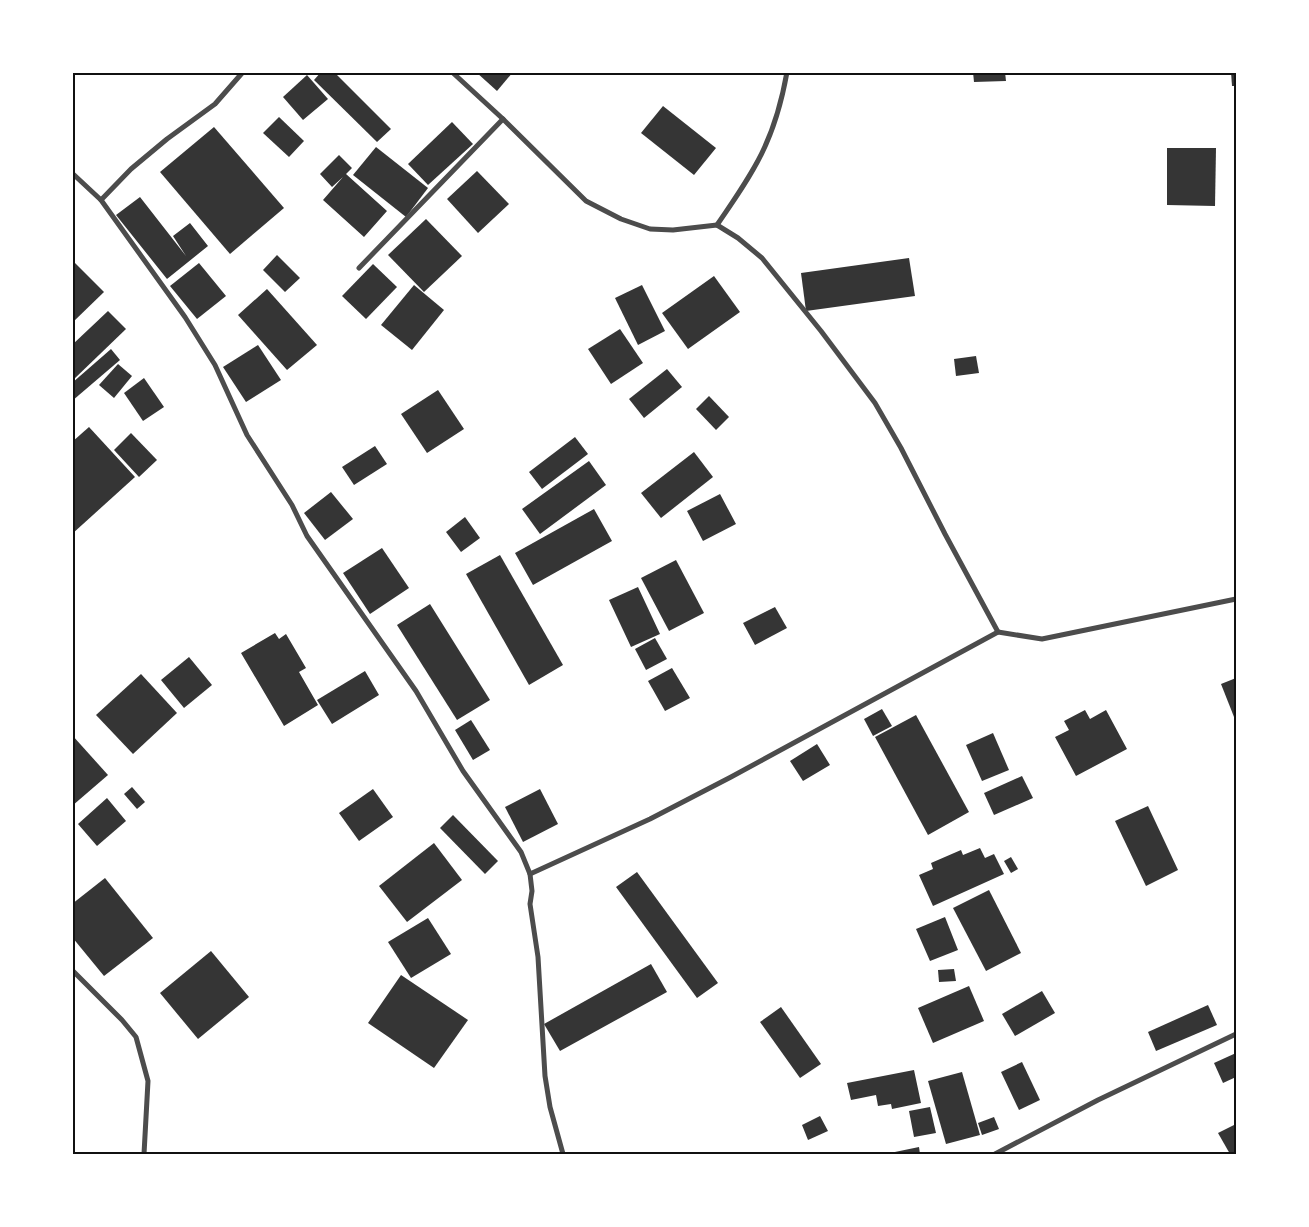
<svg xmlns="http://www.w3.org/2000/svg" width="1309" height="1227" font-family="'Roboto Condensed',sans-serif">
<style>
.building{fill:#353535}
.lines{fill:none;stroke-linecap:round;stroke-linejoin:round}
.minor{stroke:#4c4c4c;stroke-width:5}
.neatline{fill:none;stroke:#111;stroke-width:2}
</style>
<rect width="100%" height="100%" fill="#fff"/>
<g class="building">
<polygon points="321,72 334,72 391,129 377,142 314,80"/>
<polygon points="476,72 513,72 497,91"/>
<polygon points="973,72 1005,72 1006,81 974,82"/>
<polygon points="1231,72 1236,72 1236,86 1232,86"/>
<polygon points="307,75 328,99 303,120 283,97"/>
<polygon points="663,106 716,148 694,175 641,133"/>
<polygon points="279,117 304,141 289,157 263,133"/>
<polygon points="452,122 473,144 428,185 408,164"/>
<polygon points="214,127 284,208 230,254 160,172"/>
<polygon points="376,147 428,188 406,217 353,175"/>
<polygon points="1167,148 1216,148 1215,206 1167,205"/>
<polygon points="339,155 352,168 346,174 387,211 364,237 323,200 343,177 332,187 320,174"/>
<polygon points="477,171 509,204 478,233 447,199"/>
<polygon points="140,197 186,256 173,236 190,223 208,246 167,279 116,215"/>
<polygon points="426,219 462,256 424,292 388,255"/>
<polygon points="277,255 300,278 285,292 263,270"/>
<polygon points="909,258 915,296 806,311 801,273"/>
<polygon points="72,260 104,292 72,323"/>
<polygon points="199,263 226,296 197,319 170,286"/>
<polygon points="373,264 397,287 366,319 342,296"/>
<polygon points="714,276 740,312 688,349 662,313"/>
<polygon points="414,285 444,310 412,350 381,325"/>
<polygon points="642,285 665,331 638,345 615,298"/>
<polygon points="267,289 317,345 287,370 238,315"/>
<polygon points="108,311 126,329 72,381 72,345"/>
<polygon points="620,329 643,363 611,384 588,349"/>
<polygon points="258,345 281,380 246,402 223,367"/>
<polygon points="111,349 120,360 72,401 72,383"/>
<polygon points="976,356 979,373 956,376 954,359"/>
<polygon points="118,364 132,376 114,398 99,385"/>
<polygon points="667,369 682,387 644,418 629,399"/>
<polygon points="144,378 164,407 143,421 124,393"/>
<polygon points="438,390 464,429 427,453 401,414"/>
<polygon points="709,396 729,417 716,430 696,409"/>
<polygon points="89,427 135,477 72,534 72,442"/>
<polygon points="131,433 157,460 139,477 114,450"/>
<polygon points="575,437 588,454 542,489 529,472"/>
<polygon points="375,446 387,464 354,485 342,467"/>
<polygon points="694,452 713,477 661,518 641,493"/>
<polygon points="589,461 606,485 540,534 522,509"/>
<polygon points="331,492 353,519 325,540 304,513"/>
<polygon points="720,494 736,524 703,541 687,511"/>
<polygon points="594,509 612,541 533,585 515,553"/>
<polygon points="465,517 480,538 461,552 446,532"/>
<polygon points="382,548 409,588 370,614 343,573"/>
<polygon points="500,555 563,665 529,685 466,574"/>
<polygon points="676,560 704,613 669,631 641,578"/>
<polygon points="638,587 660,634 631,647 609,600"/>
<polygon points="430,604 490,700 457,720 397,625"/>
<polygon points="775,607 787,628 755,645 743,623"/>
<polygon points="275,633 279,639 286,634 306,668 299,672 318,705 284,726 241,653"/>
<polygon points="655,638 667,659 646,670 635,649"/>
<polygon points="189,657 212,685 184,708 161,680"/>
<polygon points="672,668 690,698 665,711 648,681"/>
<polygon points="365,671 379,695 332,724 317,700"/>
<polygon points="141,674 177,713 133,754 96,715"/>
<polygon points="1236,678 1236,722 1221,684"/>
<polygon points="882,709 892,726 873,736 864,719"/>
<polygon points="1085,710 1090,719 1106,710 1127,749 1076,776 1055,737 1069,730 1064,721"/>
<polygon points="916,715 969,812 928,835 875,737"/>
<polygon points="471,720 490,750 473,760 455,730"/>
<polygon points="993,733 1009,770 982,781 966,745"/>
<polygon points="72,735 108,775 72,806"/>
<polygon points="817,744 830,765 803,781 790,761"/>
<polygon points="1022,776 1033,798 994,815 984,793"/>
<polygon points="132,787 145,802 137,809 124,794"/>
<polygon points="373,789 393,817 359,841 339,813"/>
<polygon points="540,789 558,824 523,842 505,807"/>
<polygon points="107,798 126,821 97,846 78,824"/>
<polygon points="1148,806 1178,870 1146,886 1115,821"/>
<polygon points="453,815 498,861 485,874 440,828"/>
<polygon points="434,843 462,880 407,922 379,886"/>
<polygon points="980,848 985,858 994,854 1004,874 933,906 919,875 933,869 931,863 961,850 963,855"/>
<polygon points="1011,857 1018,869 1011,873 1004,861"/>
<polygon points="637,872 718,983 697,998 616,887"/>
<polygon points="105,878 153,938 104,976 72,937 72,904"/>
<polygon points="989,890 1021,953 986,971 953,908"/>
<polygon points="945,917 958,950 930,961 916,929"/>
<polygon points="428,918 451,954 411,978 388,942"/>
<polygon points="211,951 249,997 198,1039 160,993"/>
<polygon points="651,964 667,992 560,1051 544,1024"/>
<polygon points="954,969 956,981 939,982 938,970"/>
<polygon points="401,975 468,1020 434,1068 368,1023"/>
<polygon points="969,986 984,1021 933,1043 918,1008"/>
<polygon points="1042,991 1055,1013 1015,1036 1002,1014"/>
<polygon points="1208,1005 1217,1025 1156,1051 1148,1032"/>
<polygon points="781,1007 821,1064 800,1078 760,1022"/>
<polygon points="1236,1053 1236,1077 1223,1083 1214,1063"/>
<polygon points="1022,1062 1040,1100 1019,1110 1001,1072"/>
<polygon points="914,1070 921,1103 892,1109 891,1104 878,1106 876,1095 851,1100 847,1083"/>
<polygon points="962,1072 980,1135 946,1144 928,1081"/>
<polygon points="930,1107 936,1133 914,1137 909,1111"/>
<polygon points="820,1116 828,1131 808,1140 802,1125"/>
<polygon points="994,1117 999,1129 982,1135 978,1123"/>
<polygon points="1236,1124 1236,1154 1230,1154 1218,1133"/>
<polygon points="919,1147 920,1154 890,1154 890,1153"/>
</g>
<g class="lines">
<g class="minor">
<polyline points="243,72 215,104 167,139 131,169 101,200 185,317 215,365 247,435 292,505 307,536 416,691 463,771 521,852 530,874 532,891 530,904 538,957 545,1076 550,1107 563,1154"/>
<polyline points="452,72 503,119 586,201 621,219 650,229 673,230 717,225 738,238 762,258 821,331 875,403 901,448 945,534 998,632"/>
<polyline points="72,173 101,200"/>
<path d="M717,225C755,170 775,140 787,72"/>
<polyline points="359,268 503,119"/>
<polyline points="530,874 650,819 731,777 998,632 1042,639 1236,599"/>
<polyline points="72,970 122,1020 136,1037 148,1081 144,1154"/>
<polyline points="995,1154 1098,1100 1236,1034"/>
</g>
</g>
<rect width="1309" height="1227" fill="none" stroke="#ffffff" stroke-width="148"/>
<rect x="74" y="74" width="1161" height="1079" class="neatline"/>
</svg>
